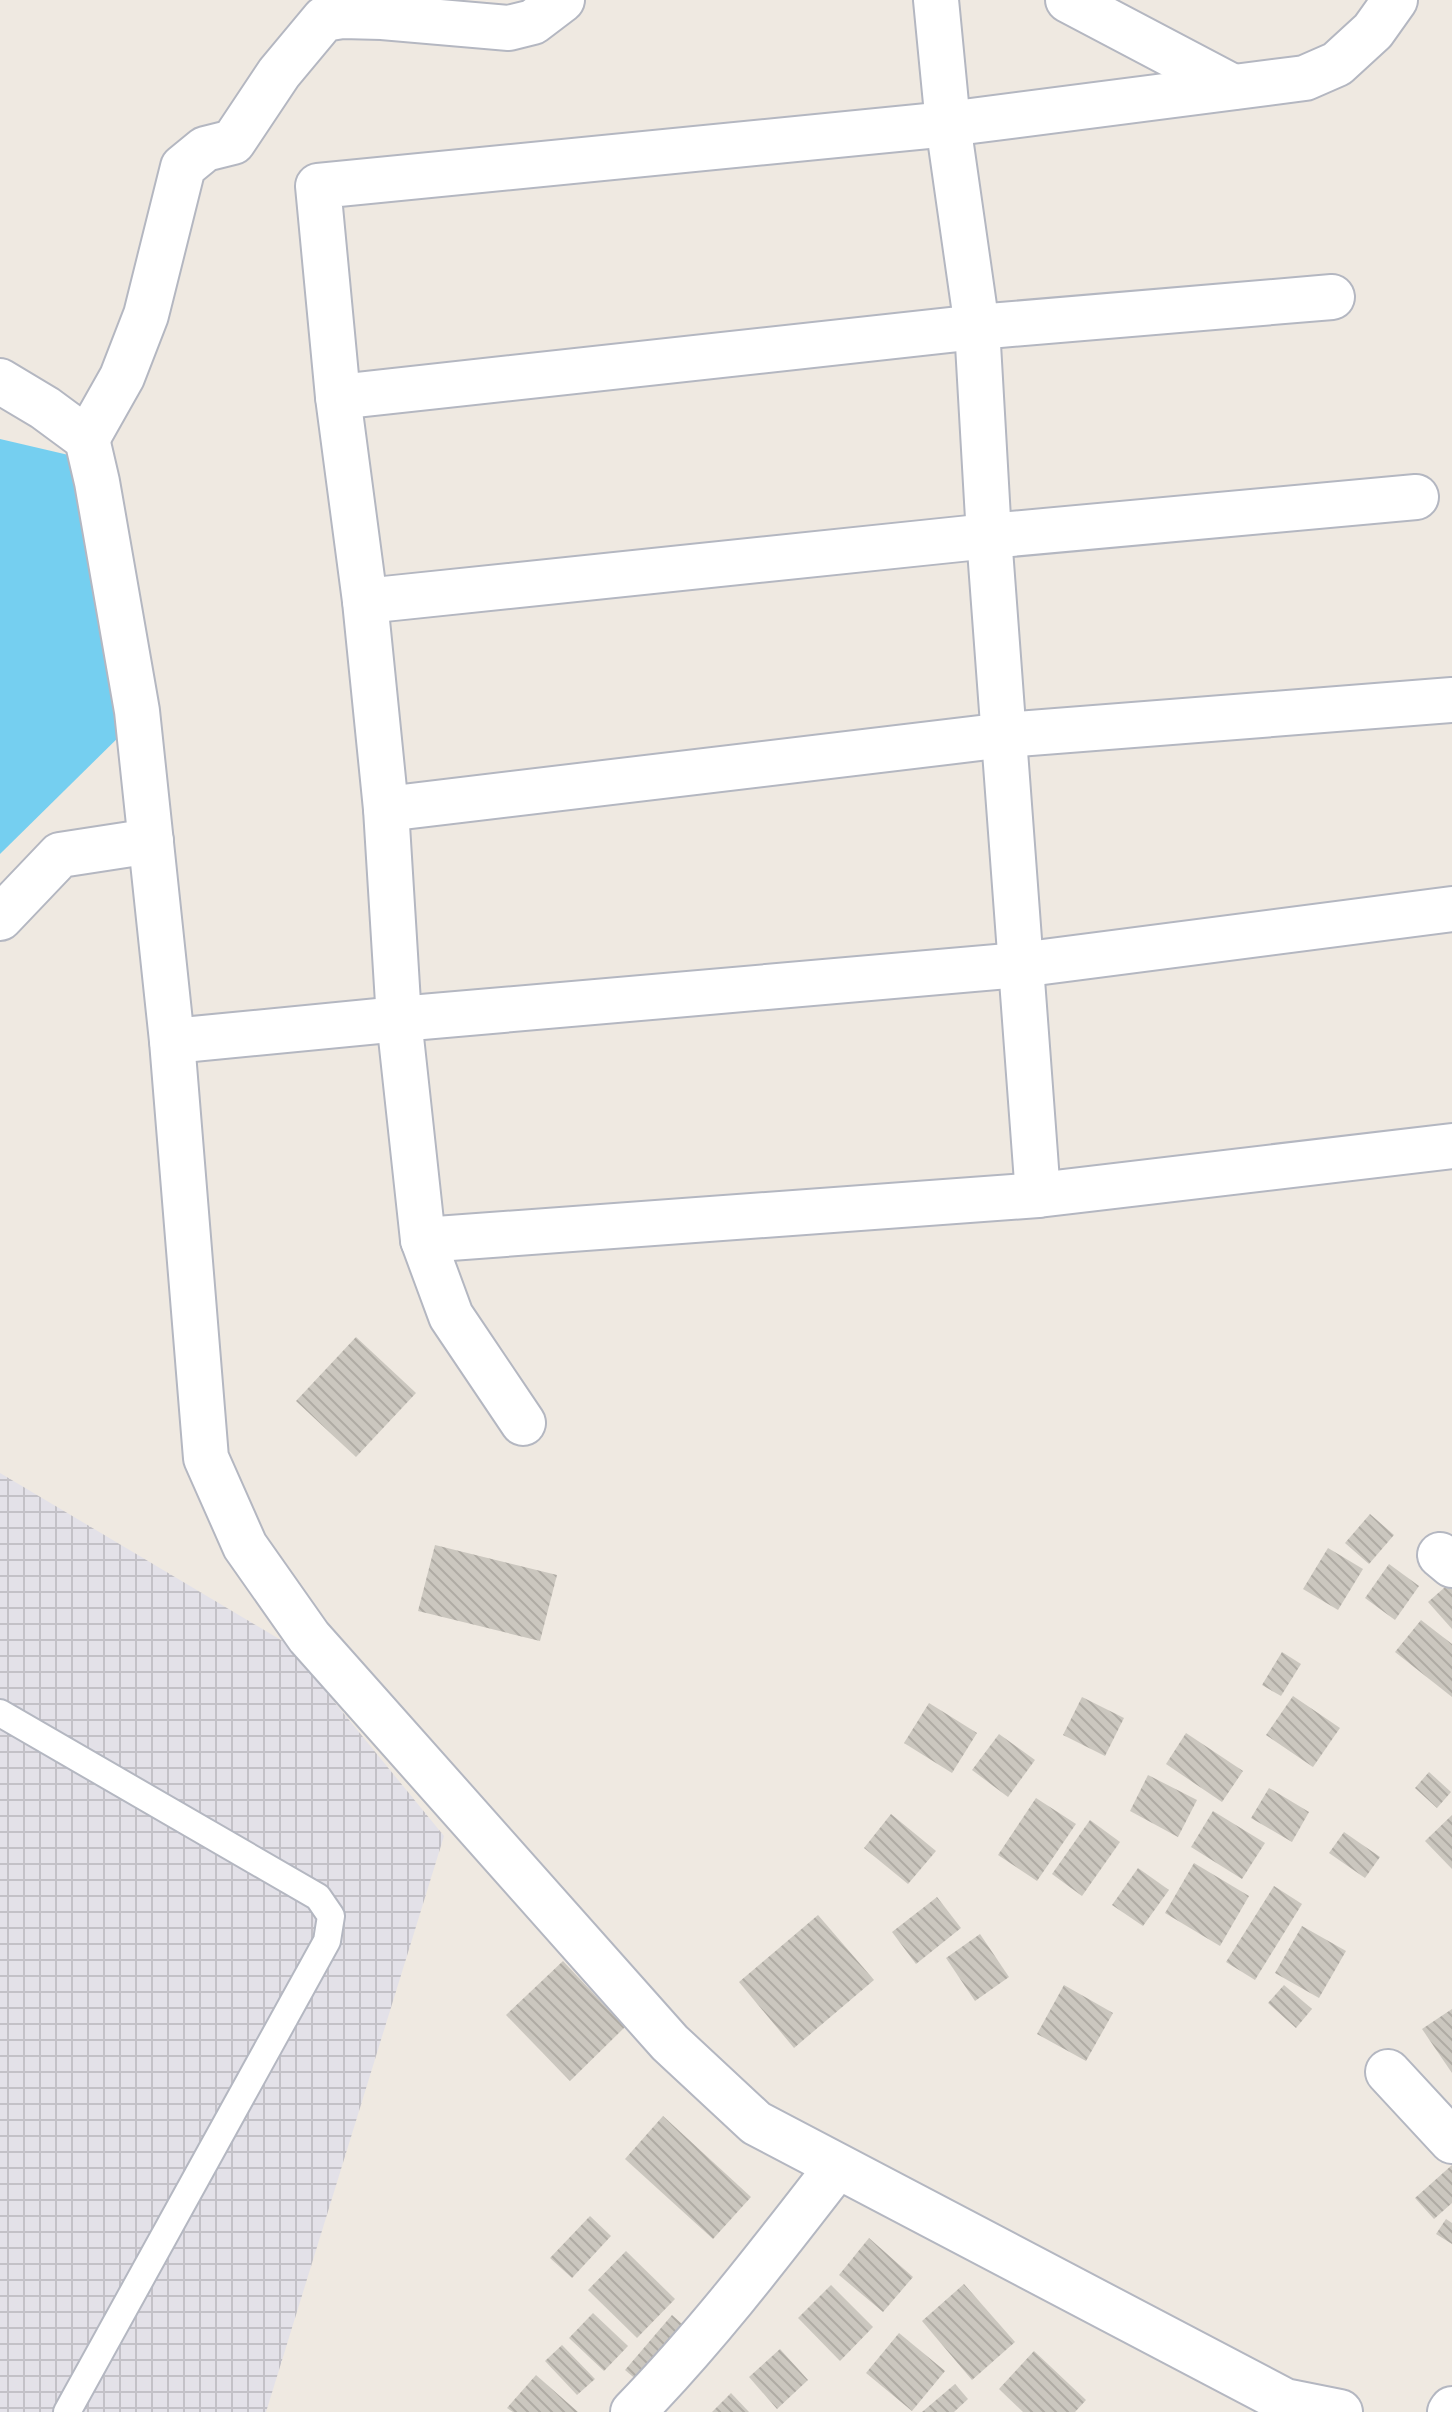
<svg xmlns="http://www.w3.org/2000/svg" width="1452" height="2412" font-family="'Space Grotesk',sans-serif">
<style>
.industrial{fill:url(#industrial-grid)}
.water{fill:#75cff0}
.building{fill:url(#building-back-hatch)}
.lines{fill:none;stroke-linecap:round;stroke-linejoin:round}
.service-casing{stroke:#b4b7c1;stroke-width:30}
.minor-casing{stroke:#b4b7c1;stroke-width:48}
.tertiary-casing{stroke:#b4b7c1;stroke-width:48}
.service{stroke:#fff;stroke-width:26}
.minor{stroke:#fff;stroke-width:44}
.tertiary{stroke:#fff;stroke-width:44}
</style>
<defs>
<pattern id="industrial-grid" width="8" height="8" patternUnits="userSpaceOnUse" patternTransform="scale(2)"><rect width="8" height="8" fill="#e3e1e8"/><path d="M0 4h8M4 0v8" fill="none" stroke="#c3c1c7"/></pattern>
<pattern id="building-back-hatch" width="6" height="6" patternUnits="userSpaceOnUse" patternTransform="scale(2)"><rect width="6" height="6" fill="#cbc7bf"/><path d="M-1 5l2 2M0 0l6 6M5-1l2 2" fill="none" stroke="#afaba4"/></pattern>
</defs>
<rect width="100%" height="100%" fill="#efe9e1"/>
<polygon class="industrial" points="0,1473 286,1643 444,1836 266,2412 0,2412"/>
<polygon class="water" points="0,439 90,460 132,724 0,854"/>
<g class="building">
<polygon points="356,1337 416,1393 356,1457 296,1401"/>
<polygon points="1370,1514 1394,1535 1369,1564 1345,1543"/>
<polygon points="435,1545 557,1575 540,1641 418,1611"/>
<polygon points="1328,1548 1363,1569 1338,1610 1303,1589"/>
<polygon points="1389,1564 1419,1586 1395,1620 1365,1598"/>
<polygon points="1452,1581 1452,1629 1428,1602"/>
<polygon points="1421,1620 1452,1644 1452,1697 1395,1652"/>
<polygon points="1282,1652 1301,1664 1281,1696 1262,1685"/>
<polygon points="1293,1696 1340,1728 1313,1767 1266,1735"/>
<polygon points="1082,1697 1124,1718 1105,1756 1063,1735"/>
<polygon points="929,1703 977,1733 952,1773 904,1743"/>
<polygon points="1186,1733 1243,1771 1222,1802 1166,1764"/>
<polygon points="999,1734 1035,1760 1008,1797 972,1770"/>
<polygon points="1429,1772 1451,1792 1437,1808 1415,1788"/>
<polygon points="1148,1775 1197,1800 1178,1837 1130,1811"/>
<polygon points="1269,1788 1309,1812 1292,1842 1251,1818"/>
<polygon points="1036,1798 1076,1824 1037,1881 998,1855"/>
<polygon points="1213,1811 1265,1843 1242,1879 1191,1847"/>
<polygon points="891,1814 936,1851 908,1884 864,1848"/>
<polygon points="1452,1815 1452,1869 1425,1841"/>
<polygon points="1090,1820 1120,1842 1082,1896 1052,1874"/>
<polygon points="1344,1832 1380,1857 1365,1878 1329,1853"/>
<polygon points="1194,1863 1249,1896 1220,1946 1165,1913"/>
<polygon points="1138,1868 1169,1890 1143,1926 1112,1905"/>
<polygon points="1274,1886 1302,1904 1255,1980 1226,1962"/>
<polygon points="937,1897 961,1928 916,1964 892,1932"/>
<polygon points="818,1915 874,1980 794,2048 739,1982"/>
<polygon points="1302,1926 1346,1951 1319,1998 1275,1973"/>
<polygon points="980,1934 1009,1977 975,2001 946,1958"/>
<polygon points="563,1961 625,2027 570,2081 506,2015"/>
<polygon points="1064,1985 1113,2013 1086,2061 1037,2034"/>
<polygon points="1284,1985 1312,2009 1296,2028 1268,2003"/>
<polygon points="1452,2009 1452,2073 1422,2029"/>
<polygon points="663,2116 751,2197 713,2239 625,2159"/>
<polygon points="1452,2165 1452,2203 1434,2219 1415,2198"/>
<polygon points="590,2216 611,2236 572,2278 550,2258"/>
<polygon points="1446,2219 1452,2223 1452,2244 1436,2234"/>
<polygon points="869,2238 913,2277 883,2312 839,2275"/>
<polygon points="626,2251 675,2299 637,2338 588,2290"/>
<polygon points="964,2284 1015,2342 972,2380 922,2321"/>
<polygon points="831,2285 873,2327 840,2361 798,2318"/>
<polygon points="593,2313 628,2346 604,2371 569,2338"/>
<polygon points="672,2315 691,2332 645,2387 625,2370"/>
<polygon points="899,2333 945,2371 912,2411 866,2373"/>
<polygon points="562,2345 595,2379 577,2395 545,2361"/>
<polygon points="780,2349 808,2380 777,2409 749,2377"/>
<polygon points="1034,2351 1086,2400 1075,2412 1023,2412 999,2389"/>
<polygon points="536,2375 578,2412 513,2412 507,2408"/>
<polygon points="955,2384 968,2399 954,2412 922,2412"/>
<polygon points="731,2393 749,2412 712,2412"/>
</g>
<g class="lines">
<g class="service-casing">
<polyline id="service" points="0,1713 318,1897 331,1916 327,1941 67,2412"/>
</g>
<g class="minor-casing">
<g id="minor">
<polyline points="936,0 948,124 977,327 989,536 1038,1195"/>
<polyline points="1068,0 1233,87"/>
<polyline points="0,381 45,408 87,439 97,482 137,711 172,1041 206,1458 245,1546 309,1637 670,2043 756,2123 1285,2401 1340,2412"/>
<polyline points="338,397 977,327 1332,297"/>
<polyline points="87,439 122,377 146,315 183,167 205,149 233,142 279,73 324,19 342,16 382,17 509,28 533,22 562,0"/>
<polyline points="365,601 989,536 1416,497"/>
<polyline points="386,809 1005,735 1452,700"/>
<polyline points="0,918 60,855 151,841"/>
<polyline points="172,1041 399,1019 1020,965 1452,909"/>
<polyline points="423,1240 1038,1195 1452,1146"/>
<polyline points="523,1423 451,1316 423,1240 399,1019 386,809 365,601 338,397 318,186 948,124 1305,78 1337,64 1373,31 1395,0"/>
<polyline points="1440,1555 1452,1565"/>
<polyline points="1388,2072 1452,2141"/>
<path d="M633,2412C707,2336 772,2251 837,2167"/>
</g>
</g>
<g class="tertiary-casing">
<polyline id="tertiary" points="1450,2412 1452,2409"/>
</g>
<use href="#service" class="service"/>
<use href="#minor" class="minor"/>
<use href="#tertiary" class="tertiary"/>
</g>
</svg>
